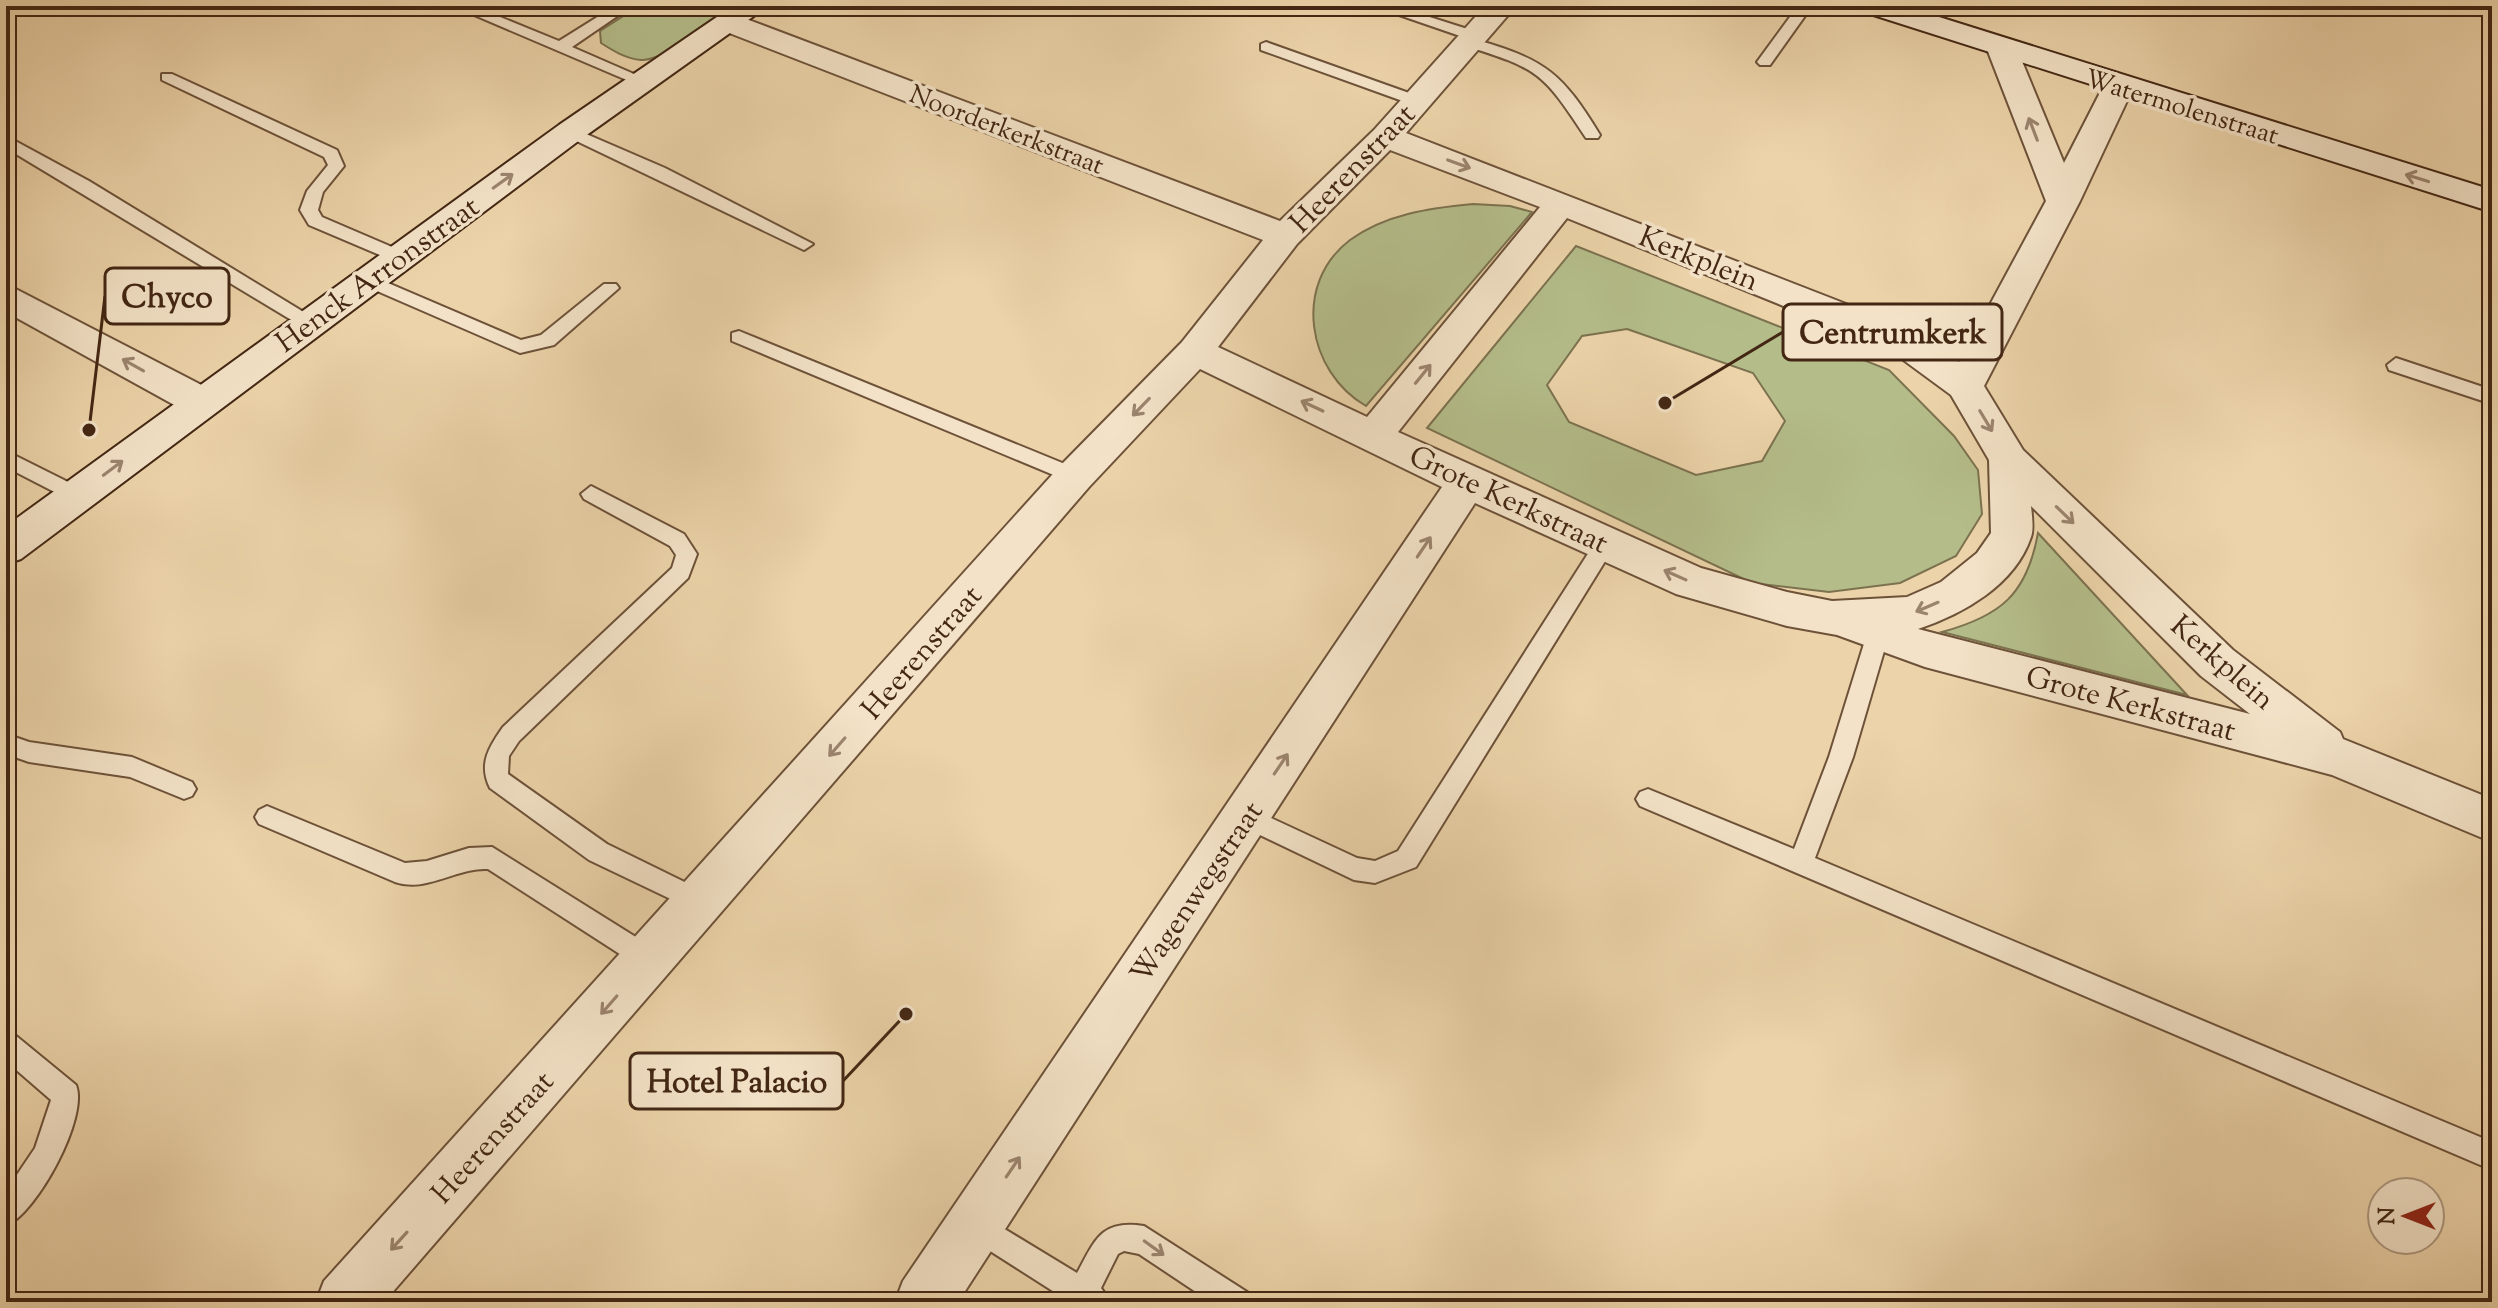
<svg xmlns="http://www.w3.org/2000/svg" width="2498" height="1308" font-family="'Sorts Mill Goudy',serif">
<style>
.green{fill:#b4bd8a;stroke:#7c724f;stroke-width:2;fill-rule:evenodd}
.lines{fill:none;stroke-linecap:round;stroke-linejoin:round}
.service-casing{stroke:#6d5239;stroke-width:4}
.minor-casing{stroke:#6d5239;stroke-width:4}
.secondary-casing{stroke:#432714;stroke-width:4}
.service{fill:#f3e2c7;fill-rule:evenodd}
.minor{fill:#f3e2c7;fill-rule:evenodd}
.secondary{fill:#f3e2c7;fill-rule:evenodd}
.oneway{stroke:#9b846e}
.labels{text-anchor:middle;stroke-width:7;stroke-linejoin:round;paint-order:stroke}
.far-street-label{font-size:26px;fill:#432714;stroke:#f3e2c7}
.street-label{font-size:30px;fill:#432714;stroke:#f3e2c7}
.leader{fill:none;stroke:#432714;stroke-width:3}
.callout-dot{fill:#432714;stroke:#f3e2c7;stroke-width:3}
.callout{fill:#f3e2c7;stroke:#432714;stroke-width:3}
.callout-label{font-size:32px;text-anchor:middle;font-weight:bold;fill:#432714}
</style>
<rect width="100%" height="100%" fill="#ecd3a9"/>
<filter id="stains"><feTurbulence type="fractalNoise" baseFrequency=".0025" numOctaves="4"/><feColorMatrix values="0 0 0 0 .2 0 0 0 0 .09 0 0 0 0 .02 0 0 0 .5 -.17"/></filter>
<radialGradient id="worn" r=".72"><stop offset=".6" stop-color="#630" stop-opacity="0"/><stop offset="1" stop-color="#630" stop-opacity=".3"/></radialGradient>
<g class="green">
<path d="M639,6H731C710,21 665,61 641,60C626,59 612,50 601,43L600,31Z"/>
<path d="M1473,204L1510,206L1532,212L1366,406C1307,372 1292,284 1350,240C1386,214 1430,208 1473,204Z"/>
<path d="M1576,246L1889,370L1954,436L1978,470L1982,514L1956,556L1900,583L1829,592L1752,583L1427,428ZM1627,329L1753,373L1785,421L1762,461L1696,475L1569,422L1547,385L1582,336Z"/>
<path d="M2038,533L2187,695L1942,632C2001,616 2027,594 2038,533Z"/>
</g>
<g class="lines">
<g class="service-casing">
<g id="service">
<polygon points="180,6 197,6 186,12 181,11"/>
<polygon points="453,6 473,6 559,41 615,6 632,6 572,47 650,81 636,84"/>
<path d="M1373,6H1395L1480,33L1483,36L1477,40C1546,60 1562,73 1600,135L1598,138H1586C1542,71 1539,69 1463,45L1460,42L1466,38Z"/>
<polygon points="1798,6 1812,6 1770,65 1760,65 1757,62"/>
<polygon points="1266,42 1423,98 1425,101 1411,104 1261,50 1261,44"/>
<polygon points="162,74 172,74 337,150 344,166 323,192 318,210 322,217 406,253 406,261 394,261 309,225 300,210 307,191 328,165 324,157 162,80"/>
<polygon points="570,127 665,168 813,244 804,250 564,135 564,129"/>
<polygon points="6,136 89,181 315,319 315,327 303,327 6,148"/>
<polygon points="367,274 521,340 541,335 604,284 616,284 619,288 554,345 520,353 361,284 358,280"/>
<polygon points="739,331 1082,471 1085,476 1075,483 1068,481 732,341 732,333"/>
<polygon points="2396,358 2492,390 2492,404 2389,370 2387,365"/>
<polygon points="6,451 84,490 87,495 84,500 70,500 6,467"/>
<path d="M591,486L684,534L697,554L688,578L519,741L509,756L508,774L607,844L709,894L712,902L709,910L700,913L589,860L490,788C478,764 489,747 503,727L672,568L676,555L670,546L584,499L581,494Z"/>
<polygon points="1605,536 1615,544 1612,550 1416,867 1375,883 1354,880 1237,824 1233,817 1237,810 1245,806 1357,858 1375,861 1398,851 1598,538"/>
<polygon points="1878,625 1886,628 1889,634 1853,757 1815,858 2492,1142 2492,1170 1640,806 1636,799 1640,792 1648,789 1794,849 1829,757 1867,634 1870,628"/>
<polygon points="6,734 29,742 132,757 192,782 196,789 192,796 184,799 130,777 29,762 6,754"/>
<path d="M267,806L405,863L427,861L469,848L492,847L658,951L662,959L658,967L649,971L640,967L488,869C457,867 426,893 395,882L259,824L255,817L259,810Z"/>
<path d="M6,1031L15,1035L76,1085C89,1117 37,1213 6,1226V1191L35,1148L51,1100L6,1061Z"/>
<path d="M975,1211L1077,1273C1095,1240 1101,1219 1144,1226L1247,1292L1252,1302H1211L1139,1254L1124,1251L1118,1254L1101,1288L1111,1302H1070L965,1235L961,1225L965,1215Z"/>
</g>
</g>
<g class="minor-casing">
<g id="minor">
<path d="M1485,6H1516L1406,133L1913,330L1959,362L2046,201L1987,49L1991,43H2013L2017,49L2064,163L2107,79H2129L2134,86L2080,201L1984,386L2023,450L2233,650L2340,732L2343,739L2492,799V842L2332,775L1925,667L1837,635L1787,626L1676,594L1475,503L958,1302H895L903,1281L1442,487L1200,369L1089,487L384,1302H316L324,1281L1061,465L1182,342L1263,240L719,29L715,23L719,17H741L1280,221L1374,130ZM1390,150L1540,207L1367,417L1218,347L1297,244ZM1567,218L1887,348L1951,395L1989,460L1991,533L1977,553L1941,582L1907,597L1832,601L1787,592L1701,568L1398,432ZM2031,506L2201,676L2250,714L1918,629C1963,614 2015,585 2031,537C2034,529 2032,516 2031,506Z"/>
<polygon points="6,284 215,392 220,402 215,412 201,416 187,412 6,312"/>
</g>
</g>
<g class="secondary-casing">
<g id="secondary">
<polygon points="733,6 768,6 581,139 21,559 6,564 6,526 559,125"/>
<polygon points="1859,6 1904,6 2492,190 2492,212 1864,12"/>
</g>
</g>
<use href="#service" class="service"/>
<use href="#minor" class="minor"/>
<use href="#secondary" class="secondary"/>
</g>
<defs><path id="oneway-shaft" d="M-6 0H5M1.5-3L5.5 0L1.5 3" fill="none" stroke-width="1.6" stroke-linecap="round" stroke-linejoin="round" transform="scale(2)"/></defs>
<g class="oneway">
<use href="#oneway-shaft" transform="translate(2033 129) rotate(-111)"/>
<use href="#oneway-shaft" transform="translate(1459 164) rotate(20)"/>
<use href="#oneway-shaft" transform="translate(2417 178) rotate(-163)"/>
<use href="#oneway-shaft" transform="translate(503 181) rotate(-36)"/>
<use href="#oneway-shaft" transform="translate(133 365) rotate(-151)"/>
<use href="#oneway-shaft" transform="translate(1423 374) rotate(-51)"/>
<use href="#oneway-shaft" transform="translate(1312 406) rotate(-155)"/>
<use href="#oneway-shaft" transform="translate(1141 407) rotate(134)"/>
<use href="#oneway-shaft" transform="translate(1986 421) rotate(59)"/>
<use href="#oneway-shaft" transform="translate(113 468) rotate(-37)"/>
<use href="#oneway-shaft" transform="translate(2065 515) rotate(44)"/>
<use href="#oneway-shaft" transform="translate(1424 547) rotate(-56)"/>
<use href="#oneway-shaft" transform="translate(1675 575) rotate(-156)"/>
<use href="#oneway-shaft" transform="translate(1927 607) rotate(157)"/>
<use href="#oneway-shaft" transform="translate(837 747) rotate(131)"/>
<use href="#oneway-shaft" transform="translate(1281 764) rotate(-56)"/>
<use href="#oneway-shaft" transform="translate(609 1005) rotate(131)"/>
<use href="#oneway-shaft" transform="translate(1013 1167) rotate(-56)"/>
<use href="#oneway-shaft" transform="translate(399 1241) rotate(132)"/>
<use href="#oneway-shaft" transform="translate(1154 1248) rotate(36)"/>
</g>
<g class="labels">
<g class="far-street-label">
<text transform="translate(2182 106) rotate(17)" y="9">Watermolenstraat</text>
<text transform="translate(1007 129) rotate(21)" y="9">Noorderkerkstraat</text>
</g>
<g class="street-label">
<text transform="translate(1352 168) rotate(-46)" y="10">Heerenstraat</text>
<text transform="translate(1699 258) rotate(22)" y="10">Kerkplein</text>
<text transform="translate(377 274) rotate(-36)" y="10">Henck Arronstraat</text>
<text transform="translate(1509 499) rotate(25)" y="10">Grote Kerkstraat</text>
<text transform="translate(921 652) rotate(-49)" y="10">Heerenstraat</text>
<text transform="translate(2223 662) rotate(41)" y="10">Kerkplein</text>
<text transform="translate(2131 703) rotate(15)" y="10">Grote Kerkstraat</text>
<text transform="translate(1196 892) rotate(-56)" y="10">Wagenwegstraat</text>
<text transform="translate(492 1137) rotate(-48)" y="10">Heerenstraat</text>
</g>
</g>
<path class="leader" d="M89 430L105 296M1665 403L1783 332M906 1014L843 1081"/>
<g class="callout-dot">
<circle cx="89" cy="430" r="8"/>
<circle cx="1665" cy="403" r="8"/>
<circle cx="906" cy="1014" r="8"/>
</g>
<g class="callout">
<rect x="105" y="268" width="124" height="56" rx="8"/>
<rect x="1783" y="304" width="219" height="56" rx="8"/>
<rect x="630" y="1053" width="213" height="56" rx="8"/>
</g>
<g class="callout-label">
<text x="167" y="307">Chyco</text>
<text x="1893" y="343">Centrumkerk</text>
<text x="737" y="1092">Hotel Palacio</text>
</g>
<rect width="2498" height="1308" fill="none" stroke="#ecd3a9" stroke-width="32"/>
<rect x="8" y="8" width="2482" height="1292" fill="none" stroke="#432714" stroke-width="4"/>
<rect x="16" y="16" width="2466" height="1276" fill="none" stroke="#432714" stroke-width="2"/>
<g transform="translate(2406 1216) rotate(270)"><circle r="38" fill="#f3e2c7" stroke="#ad977f" stroke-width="2"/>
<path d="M0-6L14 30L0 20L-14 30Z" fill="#8f2418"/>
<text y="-12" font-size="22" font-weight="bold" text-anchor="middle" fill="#432714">N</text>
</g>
<rect width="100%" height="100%" filter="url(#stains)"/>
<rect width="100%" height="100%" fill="url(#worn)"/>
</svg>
